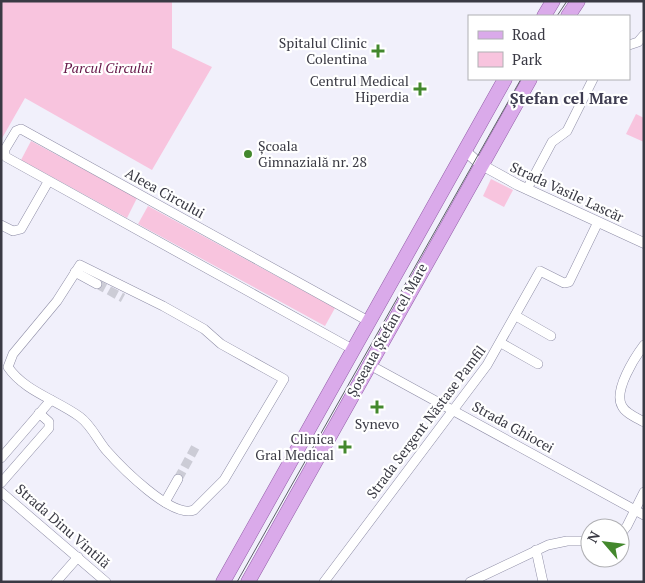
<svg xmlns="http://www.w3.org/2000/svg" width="645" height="583" font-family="'PT Serif',serif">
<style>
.green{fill:#f8c4de}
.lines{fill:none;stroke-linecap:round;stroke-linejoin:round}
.minor-tunnel{stroke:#ccccd6;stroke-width:9;stroke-dasharray:9 4.5;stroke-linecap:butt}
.minor-casing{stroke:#8e8da6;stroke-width:10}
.tertiary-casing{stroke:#8e8da6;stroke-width:11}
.primary-casing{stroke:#925ea7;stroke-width:15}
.minor{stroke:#fff;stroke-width:9}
.tertiary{stroke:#fff;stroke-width:10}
.primary{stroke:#daaaea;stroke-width:14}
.tram{stroke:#5f5f69;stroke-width:1}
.poi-dot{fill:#43882d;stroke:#fff;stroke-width:2}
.labels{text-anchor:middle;stroke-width:4.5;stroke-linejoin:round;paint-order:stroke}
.poi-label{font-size:14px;fill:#3a3a44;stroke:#fff;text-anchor:end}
.park-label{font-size:14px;font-style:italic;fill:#641647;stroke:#fff}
.street-label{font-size:14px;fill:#3a3a44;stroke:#fff}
.quarter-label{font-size:16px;font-weight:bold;fill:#3e3c51;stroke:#fff}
</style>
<rect width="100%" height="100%" fill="#f1f0fb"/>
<g class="green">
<polygon points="1,1 172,1 172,48 212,67 152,170 25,98 1,140"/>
<polygon points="636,114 644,118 644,142 626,134"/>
<polygon points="31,141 137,198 127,218 21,160"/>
<polygon points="491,179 513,190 504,207 483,196"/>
<polygon points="148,206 335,308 325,326 138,224"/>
</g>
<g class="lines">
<g class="minor-tunnel">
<polyline points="97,284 123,298"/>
<polyline points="178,479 196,446"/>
</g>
<g class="minor-casing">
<g id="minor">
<polyline points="629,45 638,42 644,35"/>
<polyline points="527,189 552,142 567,131 593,79"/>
<polyline points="1,225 13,231 21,229 48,182"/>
<path d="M80,265L163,306L204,329L221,344L284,379L224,480L194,510C172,519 121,467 106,450C97,439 91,425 80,417C57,400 24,391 8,367L13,354L57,301Z"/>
<polyline points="75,272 97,284"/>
<polyline points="516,316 551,336"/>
<polyline points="501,343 538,364"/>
<path d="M644,345C635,357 613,391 622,406C625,413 637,418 644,422"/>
<polyline points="354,350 6,157 4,151 16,131 21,129 370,322"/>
<polyline points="368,364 644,515"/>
<polyline points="1,458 51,400"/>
<polyline points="1,483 49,428 49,422 39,413"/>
<polyline points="1,492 106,582"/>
<polyline points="165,502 178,479"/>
<polyline points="620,535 627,526 644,492"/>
<polyline points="536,550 543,582"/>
<polyline points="56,582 78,557"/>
<polyline points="324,582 487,365 540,271 564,283 569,282 598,222"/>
<polyline points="470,582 548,545 567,541 590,541"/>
</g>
</g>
<g class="tertiary-casing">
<polyline id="tertiary" points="464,150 480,164 518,185 644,243"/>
</g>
<g class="primary-casing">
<g id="primary">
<polyline points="544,16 553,1"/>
<polyline points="568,16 578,1"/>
<polyline points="223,582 505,79"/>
<polyline points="248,582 530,79"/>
</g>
</g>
<use href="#minor" class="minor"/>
<use href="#tertiary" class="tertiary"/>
<use href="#primary" class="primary"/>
<g class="tram">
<polyline points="557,16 567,1"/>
<polyline points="237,582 521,79"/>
</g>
</g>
<g class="poi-dot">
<path d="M375.5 43.5h5v5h5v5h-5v5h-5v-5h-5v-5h5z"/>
<path d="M417.5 81.5h5v5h5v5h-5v5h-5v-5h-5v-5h5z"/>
<circle cx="248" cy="154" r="5"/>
<path d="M374.5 399.5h5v5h5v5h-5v5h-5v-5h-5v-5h5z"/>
<path d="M342.5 439.5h5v5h5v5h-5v5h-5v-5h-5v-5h5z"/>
</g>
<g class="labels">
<g class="poi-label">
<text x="367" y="48">Spitalul Clinic<tspan x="367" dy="16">Colentina</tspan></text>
<text x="409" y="86">Centrul Medical<tspan x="409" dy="16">Hiperdia</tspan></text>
<text x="258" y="151" text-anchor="start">Școala<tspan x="258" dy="16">Gimnazială nr. 28</tspan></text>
<text x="377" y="429" text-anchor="middle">Synevo</text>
<text x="334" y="444">Clinica<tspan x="334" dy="16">Gral Medical</tspan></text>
</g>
<g class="park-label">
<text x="108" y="73">Parcul Circului</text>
</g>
<g class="street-label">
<text transform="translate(567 192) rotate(25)" y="5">Strada Vasile Lascăr</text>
<text transform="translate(165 193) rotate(29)" y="5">Aleea Circului</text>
<text transform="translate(387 330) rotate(-61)" y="5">Șoseaua Ștefan cel Mare</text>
<text transform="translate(426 422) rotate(-53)" y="5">Strada Sergent Năstase Pamfil</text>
<text transform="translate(513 427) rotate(29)" y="5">Strada Ghiocei</text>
<text transform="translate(63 526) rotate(41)" y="5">Strada Dinu Vintilă</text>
</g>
<g class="quarter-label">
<text x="569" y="104">Ștefan cel Mare</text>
</g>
</g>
<rect width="645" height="583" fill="none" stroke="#3a3a44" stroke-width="5"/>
<rect x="468" y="15" width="162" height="65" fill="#ffffff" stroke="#b0b0b4"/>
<rect x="478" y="31" width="25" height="8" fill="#daaaea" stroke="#b0b0b4"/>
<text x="512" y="40" font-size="15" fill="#3a3a44">Road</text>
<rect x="478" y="52" width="25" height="15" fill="#f8c4de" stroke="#b0b0b4"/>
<text x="512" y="65" font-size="15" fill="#3a3a44">Park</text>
<g transform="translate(605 543) rotate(298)"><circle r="24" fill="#ffffff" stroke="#b0b0b4"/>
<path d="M0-4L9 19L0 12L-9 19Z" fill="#43882d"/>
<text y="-8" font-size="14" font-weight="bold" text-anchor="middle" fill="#3a3a44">N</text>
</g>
</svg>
